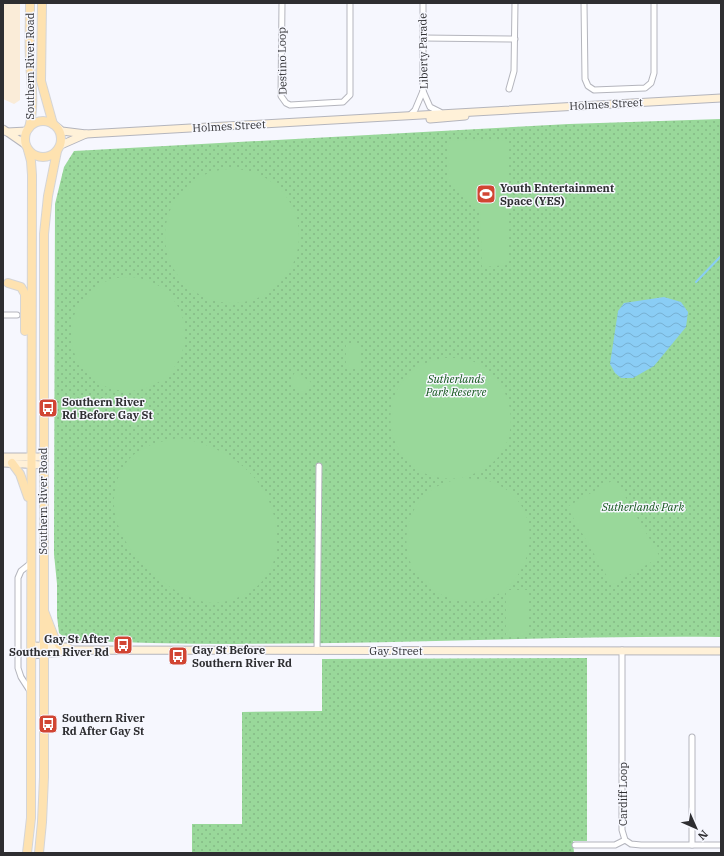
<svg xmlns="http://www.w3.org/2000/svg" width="724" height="856" font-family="'IBM Plex Serif',serif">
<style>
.commercial{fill:#faecd8}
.green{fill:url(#green-dots)}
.pitch{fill:#99d89a}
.water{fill:url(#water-waves)}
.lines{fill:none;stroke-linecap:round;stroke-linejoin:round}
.stream{stroke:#8acdf5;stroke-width:2}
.street-casing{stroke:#b4b5bd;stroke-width:7}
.secondary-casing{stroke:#b4b5bd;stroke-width:9}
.primary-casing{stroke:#d5d5d6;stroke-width:10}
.street{stroke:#fff;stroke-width:5}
.secondary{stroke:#fff1d8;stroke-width:7}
.primary{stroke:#fee2b0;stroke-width:8}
.labels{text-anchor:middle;stroke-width:3;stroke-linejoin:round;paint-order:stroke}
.street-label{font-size:11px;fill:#2e2e31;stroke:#f6f7fe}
.poi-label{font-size:11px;font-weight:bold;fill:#2e2e31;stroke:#f6f7fe;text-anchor:start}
.park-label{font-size:11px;font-style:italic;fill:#115419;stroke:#f6f7fe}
</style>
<defs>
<pattern id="green-dots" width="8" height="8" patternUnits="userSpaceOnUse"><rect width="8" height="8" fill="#99d89a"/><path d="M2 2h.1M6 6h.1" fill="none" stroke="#84ba85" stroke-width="1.8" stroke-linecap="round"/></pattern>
<pattern id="water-waves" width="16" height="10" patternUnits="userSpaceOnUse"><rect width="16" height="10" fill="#8acdf5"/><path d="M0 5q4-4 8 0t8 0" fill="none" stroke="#77b0d2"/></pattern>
</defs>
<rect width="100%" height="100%" fill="#f6f7fe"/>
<polygon class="commercial" points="3,3 20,3 20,100 14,104 3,99"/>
<g class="green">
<path d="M721,119V637C503,635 285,651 67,640L59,633L57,616V584L54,554L55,204L64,167L74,151L569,124Z"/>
<polygon points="587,658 587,841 573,841 574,853 192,853 192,824 242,824 242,712 322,711 322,659"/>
</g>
<g class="pitch">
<polygon points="507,140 507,265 482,267 480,210 449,179 449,141"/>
<circle cx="232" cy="236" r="67"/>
<circle cx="128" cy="334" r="57"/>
<rect x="346" y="345" width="15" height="23"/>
<path d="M443,358C456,358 469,358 481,365C516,386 523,443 487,467C479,472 471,475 462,478C472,479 482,478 492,482C562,509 526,619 453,599C438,595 425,586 416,573C399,548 405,510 430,491C439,484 449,482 460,478C452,479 444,479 436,477C389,467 375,405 410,373C419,364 431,361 443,358Z"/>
<polygon points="295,372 311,382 304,393 289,383"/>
<path d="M178,438C209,442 242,459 260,485C284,520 287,577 241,596C233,600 225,602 215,603C200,603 183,595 170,587C148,572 127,550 118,525C109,503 115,468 136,453C148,444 163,441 178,438Z"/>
<polygon points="615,479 660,557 612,585 567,507"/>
<rect x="506" y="590" width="23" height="45"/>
</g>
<polygon class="water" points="664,297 681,302 688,312 686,327 654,366 633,378 621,378 615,373 610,364 618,311 624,303"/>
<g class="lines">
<polyline class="stream" points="696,282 721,256"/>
<g class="street-casing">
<g id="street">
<polyline points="282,3 281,96 286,103 290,105 343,102 350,95 350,3"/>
<polyline points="423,3 423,91 430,107 440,112"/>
<polyline points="584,3 585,79 588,86 594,90 645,88 651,83 654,73 654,3"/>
<polyline points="423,38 515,39"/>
<polyline points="509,89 514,71 515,3"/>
<polyline points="409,116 415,110 423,91"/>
<polyline points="3,315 17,315"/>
<polyline points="622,650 622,830 625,840 631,844 641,845 721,845"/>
<polyline points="317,651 319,466"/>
<polyline points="30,691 21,677 18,668 18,578 21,571 31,563"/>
<polyline points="692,737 692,845"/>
<polyline points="575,845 615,845 625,840"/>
</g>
</g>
<g class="secondary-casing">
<g id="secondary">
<polyline points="430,119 465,116"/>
<polyline points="57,127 62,131 86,134 721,98"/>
<polyline points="3,129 26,145"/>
<polyline points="7,132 27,131"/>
<polyline points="61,145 86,134"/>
<polyline points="3,457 43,457"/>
<polyline points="3,463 43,465"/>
<polyline points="32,646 67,647 72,650"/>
<polyline points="31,655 66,652 72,650 721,651"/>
</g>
</g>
<g class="primary-casing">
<g id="primary">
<polyline points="42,3 41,81 53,124"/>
<circle cx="43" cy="139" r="18"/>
<path d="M29,128C35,106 31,82 30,60C29,41 30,22 30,3"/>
<polyline points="8,283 21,287 25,294 25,331"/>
<polyline points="12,463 20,474 28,497"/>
<polyline points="44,611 54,637 60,646"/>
<polyline points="27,853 31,818 31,747 32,175 31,161 28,150"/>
<polyline points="39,853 42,822 44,777 44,234 48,196 57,151"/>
</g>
</g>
<use href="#street" class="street"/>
<use href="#secondary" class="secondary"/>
<use href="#primary" class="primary"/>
</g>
<defs>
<g id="stadium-square" transform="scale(1)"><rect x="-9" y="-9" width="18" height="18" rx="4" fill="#d14533" stroke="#f6f7fe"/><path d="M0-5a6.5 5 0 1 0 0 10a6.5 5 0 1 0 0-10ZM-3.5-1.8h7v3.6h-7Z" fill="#fff"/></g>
<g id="bus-square" transform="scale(1)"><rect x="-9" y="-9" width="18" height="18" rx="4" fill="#d14533" stroke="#f6f7fe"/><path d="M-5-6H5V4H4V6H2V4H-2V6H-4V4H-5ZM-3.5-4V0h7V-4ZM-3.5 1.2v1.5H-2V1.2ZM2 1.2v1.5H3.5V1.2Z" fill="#fff"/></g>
</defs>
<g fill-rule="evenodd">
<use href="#stadium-square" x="486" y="194"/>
<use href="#bus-square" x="48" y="408"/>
<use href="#bus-square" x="123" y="645"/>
<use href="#bus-square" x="178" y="656"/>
<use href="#bus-square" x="48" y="724"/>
</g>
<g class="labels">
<g class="street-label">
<text transform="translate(423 51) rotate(-91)" y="4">Liberty Parade</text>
<text transform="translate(282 61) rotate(-91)" y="4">Destino Loop</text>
<text transform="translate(30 66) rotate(-90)" y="4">Southern River Road</text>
<text transform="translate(606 104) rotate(-3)" y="4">Holmes Street</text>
<text transform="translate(229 126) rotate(-3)" y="4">Holmes Street</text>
<text transform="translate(43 501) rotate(-90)" y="4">Southern River Road</text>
<text x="396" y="655">Gay Street</text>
<text transform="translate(623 794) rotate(-90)" y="4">Cardiff Loop</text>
</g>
<g class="poi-label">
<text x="500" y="192">Youth Entertainment<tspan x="500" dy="13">Space (YES)</tspan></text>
<text x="62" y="406">Southern River<tspan x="62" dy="13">Rd Before Gay St</tspan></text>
<text x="109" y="643" text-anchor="end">Gay St After<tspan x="109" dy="13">Southern River Rd</tspan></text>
<text x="192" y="654">Gay St Before<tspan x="192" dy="13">Southern River Rd</tspan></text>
<text x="62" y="722">Southern River<tspan x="62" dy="13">Rd After Gay St</tspan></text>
</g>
<g class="park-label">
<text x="456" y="383">Sutherlands<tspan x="456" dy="13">Park Reserve</tspan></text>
<text x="643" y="511">Sutherlands Park</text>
</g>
</g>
<rect width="724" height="856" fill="none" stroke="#2e2e31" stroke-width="8"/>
<g transform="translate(696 828) rotate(135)" stroke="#f6f7fe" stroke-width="3" paint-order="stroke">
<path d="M0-3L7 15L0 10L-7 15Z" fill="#2e2e31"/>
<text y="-6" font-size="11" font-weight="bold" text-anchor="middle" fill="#2e2e31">N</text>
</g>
</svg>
